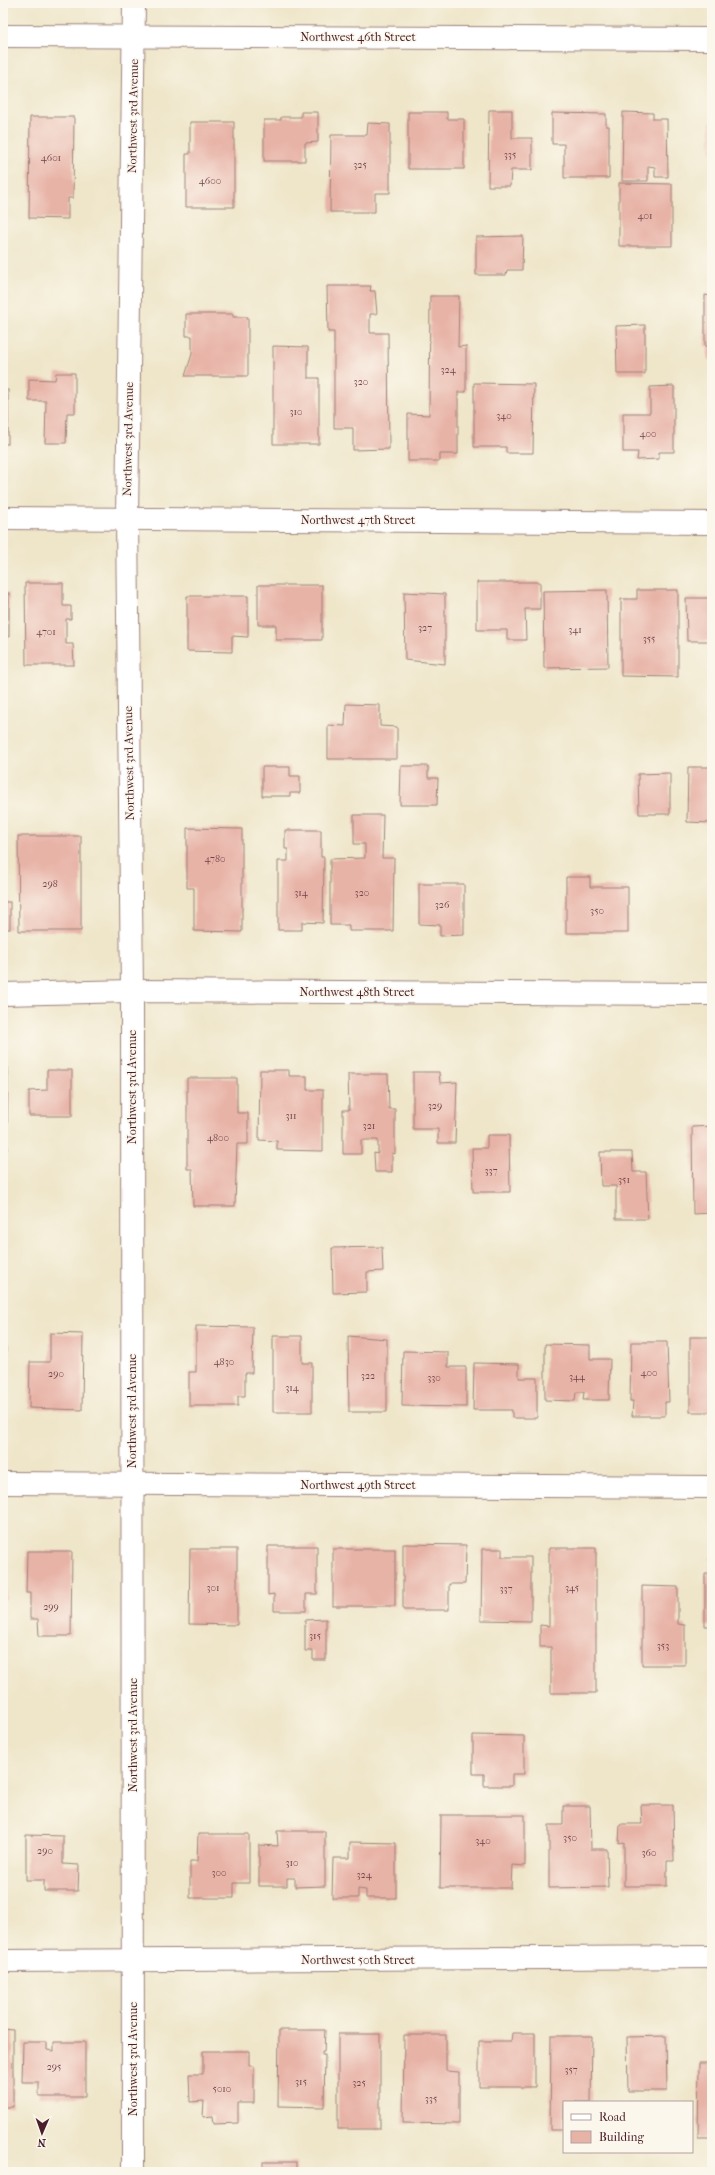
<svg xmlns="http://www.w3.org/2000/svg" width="715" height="2175" font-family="'IM FELL French Canon',serif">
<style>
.building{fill:#e8b3a7}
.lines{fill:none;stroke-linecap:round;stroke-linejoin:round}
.street-casing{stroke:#9c827a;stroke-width:24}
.secondary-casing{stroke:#9c827a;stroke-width:24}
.street{stroke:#fff;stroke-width:22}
.secondary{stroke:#fff;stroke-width:22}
.labels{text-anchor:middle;stroke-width:3;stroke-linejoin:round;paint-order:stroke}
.number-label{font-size:10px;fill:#72444a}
.street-label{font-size:12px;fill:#4a1f2b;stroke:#fbf7ec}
</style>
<rect width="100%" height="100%" fill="#fbf7ec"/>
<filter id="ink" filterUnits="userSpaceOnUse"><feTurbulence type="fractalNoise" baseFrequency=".025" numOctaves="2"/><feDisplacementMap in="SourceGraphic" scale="8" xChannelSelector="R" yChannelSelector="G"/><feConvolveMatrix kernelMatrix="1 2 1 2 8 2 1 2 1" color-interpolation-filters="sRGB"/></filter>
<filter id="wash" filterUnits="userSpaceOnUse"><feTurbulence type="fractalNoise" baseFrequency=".012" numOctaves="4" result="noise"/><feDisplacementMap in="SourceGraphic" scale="16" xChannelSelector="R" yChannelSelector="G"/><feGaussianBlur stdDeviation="0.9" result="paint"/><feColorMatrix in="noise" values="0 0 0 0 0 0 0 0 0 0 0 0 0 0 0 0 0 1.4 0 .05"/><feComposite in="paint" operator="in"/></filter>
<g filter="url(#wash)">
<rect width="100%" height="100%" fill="#efe6ca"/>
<g id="blocks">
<g class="building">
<polygon points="489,110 512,110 512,138 532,138 532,170 511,170 510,186 488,186"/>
<polygon points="301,112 318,112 318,142 305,143 305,161 264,161 264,120 281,120 281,117 301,117"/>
<polygon points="408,112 447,112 447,119 464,119 464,169 408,169"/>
<polygon points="623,112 653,113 653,119 667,119 668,177 655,177 655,167 648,166 648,181 622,181"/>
<polygon points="552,113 606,114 606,126 609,126 609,178 564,178 564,144 552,144"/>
<polygon points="30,117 74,117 73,198 68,198 68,219 29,218"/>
<polygon points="3,121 6,121 7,169 3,169"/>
<polygon points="190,122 234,122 234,207 186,207 186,154 190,154"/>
<polygon points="710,122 712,122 712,153 711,153"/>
<polygon points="368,123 390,124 390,193 375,193 375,212 330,212 331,135 367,135"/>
<polygon points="619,183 672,184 672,246 619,246"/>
<polygon points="523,236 522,270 507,270 506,275 476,275 476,237"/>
<polygon points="327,286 371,286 370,291 375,291 377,314 370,314 370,333 388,333 389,449 353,450 353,428 334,428 334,332 328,332"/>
<polygon points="705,295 712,296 712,360 708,360 708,346 705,346"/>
<polygon points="430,296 459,296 458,347 466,346 466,392 458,392 458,454 440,454 440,461 408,461 408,414 429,415"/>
<polygon points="186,314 233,314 233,317 248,317 248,376 185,376 192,354 192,336 186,336"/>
<polygon points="645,325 645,374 617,374 616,326"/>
<polygon points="273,346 308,347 308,378 319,378 319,444 273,444"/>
<polygon points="56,373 75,373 75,413 67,413 66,443 45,443 46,401 29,401 29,379 55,380"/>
<polygon points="474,383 534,384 533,453 506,453 506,447 474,447"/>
<polygon points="674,386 674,452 659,452 659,459 637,460 638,452 623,452 623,413 650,413 650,387"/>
<rect x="3" y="390" width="5" height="54"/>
<polygon points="477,582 540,582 540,609 525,609 526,640 507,640 507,630 477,630"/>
<polygon points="25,583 63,583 63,606 71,606 71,619 66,619 66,644 73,644 74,665 26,665"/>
<polygon points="258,585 322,585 322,640 276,640 276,625 258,625"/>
<polygon points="607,590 608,667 544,668 543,591"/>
<polygon points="637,590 678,590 678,677 621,676 621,599 637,599"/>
<polygon points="404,592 445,594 445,664 405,660"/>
<rect x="3" y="593" width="6" height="44"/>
<polygon points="187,596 248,596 248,637 232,636 232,652 187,651"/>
<polygon points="686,598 712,598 712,641 687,641"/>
<polygon points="346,704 380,705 380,726 397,727 397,759 328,759 328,725 345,726"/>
<polygon points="401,766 428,766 428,778 438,778 437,805 400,805"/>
<polygon points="262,767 290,767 290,776 300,776 300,793 290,793 290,796 262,796"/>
<polygon points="688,767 712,767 712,823 687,822"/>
<polygon points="670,773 670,814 639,814 638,774"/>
<polygon points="354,815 383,815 382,858 394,858 393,931 349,931 349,925 330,925 330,859 365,858 365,844 354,844"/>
<polygon points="187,828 242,829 242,932 194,931 194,888 187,888"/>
<polygon points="285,830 321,830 321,857 324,857 323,923 302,922 302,930 278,930 278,861 288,861 288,849 285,849"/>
<polygon points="18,836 81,836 81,931 19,931"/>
<polygon points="566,877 590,877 590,887 628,887 628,933 566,933"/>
<polygon points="419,884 464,884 464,935 440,936 440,925 419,924"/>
<rect x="3" y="902" width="7" height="27"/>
<polygon points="3,1068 8,1068 7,1150 3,1150"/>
<polygon points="47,1070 72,1070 72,1116 29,1116 29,1091 47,1090"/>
<polygon points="260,1070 289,1070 289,1076 307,1076 307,1090 323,1090 323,1151 277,1150 277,1141 259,1140"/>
<polygon points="413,1072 439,1072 440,1083 457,1082 455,1143 438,1143 438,1129 413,1129"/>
<polygon points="348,1074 388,1074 389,1109 395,1109 395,1154 392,1153 392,1172 375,1172 374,1153 378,1154 378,1140 361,1140 361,1154 343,1154 343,1110 349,1110"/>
<polygon points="187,1078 237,1078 237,1113 248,1113 248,1144 237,1144 235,1206 193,1206 192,1169 187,1169"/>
<polygon points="712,1126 712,1213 693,1214 692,1127"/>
<polygon points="487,1135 509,1135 510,1192 473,1192 472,1148 487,1148"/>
<polygon points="600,1152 632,1152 633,1172 646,1172 648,1219 616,1219 616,1186 601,1186"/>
<polygon points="382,1247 383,1271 367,1272 367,1292 333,1293 332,1248"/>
<polygon points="196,1326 253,1327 252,1373 245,1373 245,1396 238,1396 238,1406 189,1406 189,1372 196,1372"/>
<polygon points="50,1333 83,1334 82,1410 29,1408 30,1362 50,1362"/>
<polygon points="273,1336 302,1336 302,1363 312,1363 312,1412 273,1412"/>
<polygon points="348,1336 387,1339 387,1412 349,1412"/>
<rect x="690" y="1337" width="22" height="75"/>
<polygon points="631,1342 667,1342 669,1402 665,1402 665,1416 632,1416 633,1401 630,1401"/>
<polygon points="545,1344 590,1345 590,1359 610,1359 609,1400 583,1400 584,1392 576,1392 575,1401 545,1400"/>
<rect x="3" y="1347" width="3" height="62"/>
<polygon points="403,1351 448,1352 448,1367 466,1367 466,1407 402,1406"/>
<polygon points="474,1363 519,1364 519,1378 537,1378 537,1418 512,1418 512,1410 473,1410"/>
<polygon points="403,1544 466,1545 465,1584 449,1584 449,1610 403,1610"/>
<polygon points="268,1546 317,1546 317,1594 306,1594 306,1611 274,1611 274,1594 268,1595"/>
<polygon points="549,1548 596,1548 596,1693 551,1693 551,1647 540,1647 540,1625 549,1626"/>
<polygon points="190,1549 237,1549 237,1625 189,1624"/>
<rect x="333" y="1549" width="62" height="57"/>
<polygon points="482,1549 502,1549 502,1557 531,1557 531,1621 481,1620"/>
<rect x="3" y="1550" width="3" height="49"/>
<polygon points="27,1551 72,1551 71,1636 39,1636 38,1619 30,1619 30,1593 26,1593"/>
<polygon points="710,1557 712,1557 712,1626 705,1626 705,1574 710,1574"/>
<polygon points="642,1586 678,1587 678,1624 685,1625 685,1665 642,1665"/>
<polygon points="326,1619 326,1660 313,1660 313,1651 305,1651 305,1620"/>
<polygon points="473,1735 524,1736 524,1774 512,1774 512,1786 484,1786 484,1774 473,1774"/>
<polygon points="641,1805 673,1805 674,1861 667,1861 667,1886 624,1886 624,1842 619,1843 620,1824 642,1824"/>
<polygon points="563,1806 590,1806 591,1849 607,1849 608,1887 549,1888 549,1825 563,1825"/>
<polygon points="441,1815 525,1815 525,1866 512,1865 511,1888 440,1888"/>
<polygon points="277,1831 325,1831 325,1886 295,1887 295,1878 287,1878 287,1886 259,1886 259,1845 278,1846"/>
<polygon points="198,1834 249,1834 249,1883 234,1883 234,1898 190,1898 190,1861 197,1861"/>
<polygon points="26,1835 63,1836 63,1864 79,1865 78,1891 44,1891 44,1880 26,1880"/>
<polygon points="350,1842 396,1843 396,1898 366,1898 366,1890 358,1889 358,1898 332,1898 333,1858 350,1858"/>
<polygon points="3,2029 13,2030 13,2107 3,2107"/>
<polygon points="279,2030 325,2030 324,2052 322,2052 322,2055 325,2055 324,2107 278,2106"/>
<polygon points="512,2033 535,2033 535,2087 479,2087 479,2041 511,2041"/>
<rect x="338" y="2034" width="42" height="95"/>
<polygon points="404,2035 446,2035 446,2071 459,2072 459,2124 403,2123"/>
<polygon points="551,2036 592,2036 591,2102 564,2102 564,2130 550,2130"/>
<polygon points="666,2036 667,2091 628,2091 627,2037"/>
<polygon points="23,2042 47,2042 47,2050 54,2051 54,2042 85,2042 85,2097 39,2097 39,2082 22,2082"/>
<polygon points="203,2051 249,2051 249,2066 254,2066 254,2103 238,2103 238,2123 214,2124 213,2116 203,2117 204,2101 190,2102 189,2074 203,2074"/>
<polygon points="699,2063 712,2063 712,2138 698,2138"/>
<rect x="263" y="2162" width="33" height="10"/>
</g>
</g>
</g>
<g filter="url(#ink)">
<use href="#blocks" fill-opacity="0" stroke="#9c827a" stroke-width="1"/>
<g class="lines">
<g class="street-casing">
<g id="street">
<polyline points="3,518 712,523"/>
<polyline points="3,994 132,991 712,994"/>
<polyline points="3,1483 712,1487"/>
<polyline points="3,1961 712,1957"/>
</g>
</g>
<g class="secondary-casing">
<g id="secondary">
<polyline points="3,36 712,39"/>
<polyline points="133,2172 132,991 127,519 134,3"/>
</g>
</g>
<use href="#street" class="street"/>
<use href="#secondary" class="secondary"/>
</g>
</g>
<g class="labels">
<g class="number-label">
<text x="510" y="158">335</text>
<text x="51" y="161">4601</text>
<text x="360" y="168">325</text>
<text x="210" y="184">4600</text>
<text x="645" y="219">401</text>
<text x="448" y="373">324</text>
<text x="361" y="385">320</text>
<text x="296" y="415">310</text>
<text x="504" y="419">340</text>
<text x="648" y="437">400</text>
<text x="425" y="631">327</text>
<text x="575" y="633">341</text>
<text x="46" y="635">4701</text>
<text x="649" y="642">355</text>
<text x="215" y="862">4780</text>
<text x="50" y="887">298</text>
<text x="301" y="896">314</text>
<text x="362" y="896">320</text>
<text x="442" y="908">326</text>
<text x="597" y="914">350</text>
<text x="435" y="1109">329</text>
<text x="291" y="1119">311</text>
<text x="369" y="1129">321</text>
<text x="218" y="1141">4800</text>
<text x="491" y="1174">337</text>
<text x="624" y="1183">351</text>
<text x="224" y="1365">4830</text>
<text x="649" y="1376">400</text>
<text x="56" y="1377">290</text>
<text x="368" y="1379">322</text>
<text x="577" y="1380">344</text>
<text x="434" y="1381">330</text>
<text x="292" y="1391">314</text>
<text x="213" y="1591">301</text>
<text x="572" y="1591">345</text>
<text x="506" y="1592">337</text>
<text x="51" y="1610">299</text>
<text x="315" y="1639">315</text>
<text x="663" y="1649">353</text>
<text x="570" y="1841">350</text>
<text x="483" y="1844">340</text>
<text x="45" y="1854">290</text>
<text x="649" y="1856">360</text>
<text x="292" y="1866">310</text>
<text x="219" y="1876">300</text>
<text x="364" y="1878">324</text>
<text x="54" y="2070">295</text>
<text x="571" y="2073">357</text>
<text x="301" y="2085">315</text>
<text x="359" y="2086">325</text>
<text x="222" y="2092">5010</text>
<text x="431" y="2102">335</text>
</g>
<g class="street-label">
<text x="358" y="41">Northwest 46th Street</text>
<text transform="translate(133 116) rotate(-89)" y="4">Northwest 3rd Avenue</text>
<text transform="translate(128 439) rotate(-89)" y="4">Northwest 3rd Avenue</text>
<text x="358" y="524">Northwest 47th Street</text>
<text transform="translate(129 763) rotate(-91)" y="4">Northwest 3rd Avenue</text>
<text x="357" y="996">Northwest 48th Street</text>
<text transform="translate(132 1087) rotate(-90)" y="4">Northwest 3rd Avenue</text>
<text transform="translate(132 1411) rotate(-90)" y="4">Northwest 3rd Avenue</text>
<text x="358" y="1489">Northwest 49th Street</text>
<text transform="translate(133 1735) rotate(-90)" y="4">Northwest 3rd Avenue</text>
<text x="358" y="1964">Northwest 50th Street</text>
<text transform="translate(133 2059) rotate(-90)" y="4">Northwest 3rd Avenue</text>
</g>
</g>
<rect width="715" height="2175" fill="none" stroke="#fbf7ec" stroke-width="16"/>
<rect x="563" y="2101" width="130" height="52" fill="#fbf7ec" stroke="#b4a19f"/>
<rect x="571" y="2114" width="20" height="6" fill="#ffffff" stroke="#b4a19f"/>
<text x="599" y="2121" font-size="12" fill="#4a1f2b">Road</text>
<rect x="571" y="2131" width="20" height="12" fill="#e8b3a7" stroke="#b4a19f"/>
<text x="599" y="2141" font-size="12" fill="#4a1f2b">Building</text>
<g transform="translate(42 2133) rotate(182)" stroke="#fbf7ec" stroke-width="3" paint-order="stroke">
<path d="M0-3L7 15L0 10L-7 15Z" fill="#4a1f2b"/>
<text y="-6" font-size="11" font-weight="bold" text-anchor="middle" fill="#4a1f2b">N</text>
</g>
</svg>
